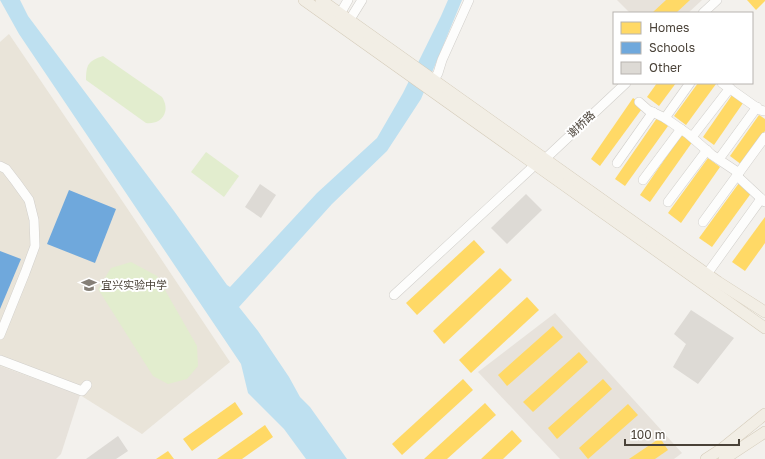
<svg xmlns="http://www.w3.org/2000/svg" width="765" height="459" font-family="'Golos Text','Noto Sans SC',sans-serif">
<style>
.residential{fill:#e7e2db}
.education{fill:#e9e4d9}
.green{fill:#e2edce}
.water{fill:#bee0f0}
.homes{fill:#ffd966}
.schools{fill:#6fa8dc}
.building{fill:#dddad5}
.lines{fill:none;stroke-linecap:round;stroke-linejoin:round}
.minor-casing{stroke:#d1cfcb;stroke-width:10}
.major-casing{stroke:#d5ccba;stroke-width:12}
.minor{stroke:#fdfdfc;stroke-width:9}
.major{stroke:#f2eee5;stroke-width:11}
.labels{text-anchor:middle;stroke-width:4;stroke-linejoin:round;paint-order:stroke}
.street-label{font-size:11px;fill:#4a4238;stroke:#fff}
.poi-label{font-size:11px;fill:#4a4238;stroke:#fff;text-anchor:start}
</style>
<rect width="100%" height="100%" fill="#f3f1ed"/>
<g class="residential">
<polygon points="617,0 702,0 688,13 630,13"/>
<polygon points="555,313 682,453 674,459 560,459 478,372"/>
<polygon points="0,366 80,395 61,454 56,459 0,459"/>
</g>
<polygon class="education" points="9,34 127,208 230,362 142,434 80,395 0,366 0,42"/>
<g class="green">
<path d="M103,56L162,97C171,111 162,125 146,123L86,80C86,65 88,61 103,56Z"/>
<polygon points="206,152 239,176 224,197 191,172"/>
<polygon points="131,262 157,276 197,346 198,366 187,379 168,384 153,376 98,289 111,268"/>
</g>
<polygon class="water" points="0,0 20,0 28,16 174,211 227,285 230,287 317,193 377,138 403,93 441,16 448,0 462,0 421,99 387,151 332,204 239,307 258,331 289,377 300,397 310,407 347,459 306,459 284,429 248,393 241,364 19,34"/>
<g class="homes">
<polygon points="666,0 690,0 676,13 652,13"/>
<polygon points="747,0 765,0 765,1 756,10"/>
<polygon points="657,83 676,83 659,106 647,97"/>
<polygon points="698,83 716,84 686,125 674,116"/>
<polygon points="732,95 743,103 714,145 703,137"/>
<polygon points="633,98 644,106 600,166 591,159"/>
<polygon points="759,115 765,119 765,131 742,165 730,156"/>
<polygon points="657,118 668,126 625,186 615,179"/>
<polygon points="682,134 693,141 650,202 640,195"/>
<polygon points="708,158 720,167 681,223 668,213"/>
<polygon points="739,183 752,192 712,247 699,238"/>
<polygon points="765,217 765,243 745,271 732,262"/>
<polygon points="474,240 485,252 417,315 406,303"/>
<polygon points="500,268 512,280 444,344 433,331"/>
<polygon points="527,297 539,310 471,373 459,360"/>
<polygon points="553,326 563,337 507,386 498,375"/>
<polygon points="579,352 588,362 533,412 523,402"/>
<polygon points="463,379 473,390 402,455 392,444"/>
<polygon points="603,379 612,389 557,439 548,428"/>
<polygon points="235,402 243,414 192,451 183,439"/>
<polygon points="485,403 496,415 447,459 424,459"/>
<polygon points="628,404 638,415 588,459 579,448"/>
<polygon points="265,425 273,437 242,459 217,459"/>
<polygon points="512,430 522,441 503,459 481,459"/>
<polygon points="660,438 668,450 655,459 629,459"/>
<polygon points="168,451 174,459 156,459"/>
</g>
<g class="schools">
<polygon points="69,190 116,209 95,263 47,244"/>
<polygon points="0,251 21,259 0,309"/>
</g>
<g class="building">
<polygon points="260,184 276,195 261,218 245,207"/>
<polygon points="526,194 542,210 507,244 491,228"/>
<polygon points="691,310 734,338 698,384 673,367 686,344 674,334"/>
<polygon points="118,436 128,451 116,459 86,459"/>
</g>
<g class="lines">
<g class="minor-casing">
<g id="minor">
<polyline points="703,13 717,0"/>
<polyline points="340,20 340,14 348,0"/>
<polyline points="345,23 349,21 362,0"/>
<polyline points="434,80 438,73 442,60 469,0"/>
<polyline points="722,83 760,110 765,111"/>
<polyline points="639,102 648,110 665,118 688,134 712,155 739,173"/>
<polyline points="665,118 690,83"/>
<polyline points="692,137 730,88"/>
<polyline points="719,159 757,107"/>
<polyline points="617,163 653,112"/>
<polyline points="0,166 6,169 16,182 29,200 34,220 35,246 25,273 0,335"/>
<polyline points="737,176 765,202"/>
<polyline points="643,180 681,129"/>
<polyline points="668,202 707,150"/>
<polyline points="703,222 765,137"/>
<polyline points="707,274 761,199"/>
<polyline points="394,295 536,164 545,159 626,83"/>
<polyline points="0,360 82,391 87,385"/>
</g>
</g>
<g class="major-casing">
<g id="major">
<polyline points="304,0 765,328"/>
<polyline points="321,0 718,282 765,312"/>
<polyline points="706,459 723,448 765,414"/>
<polyline points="724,459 765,432"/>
</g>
</g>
<use href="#minor" class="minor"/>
<use href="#major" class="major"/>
</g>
<defs>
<g id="school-bare" transform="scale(1.2)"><path d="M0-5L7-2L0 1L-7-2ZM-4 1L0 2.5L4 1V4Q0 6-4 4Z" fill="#857f77" stroke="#fff" stroke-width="2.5" paint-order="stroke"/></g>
</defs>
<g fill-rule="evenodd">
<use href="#school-bare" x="89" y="285"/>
</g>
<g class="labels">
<g class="street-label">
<text transform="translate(581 124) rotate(-43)" y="4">谢桥路</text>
</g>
<g class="poi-label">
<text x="101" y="289">宜兴实验中学</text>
</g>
</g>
<rect x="613" y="12" width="140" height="72" fill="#ffffff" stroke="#b7b3af"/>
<rect x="621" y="22" width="20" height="12" fill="#ffd966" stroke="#b7b3af"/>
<text x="649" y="32" font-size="12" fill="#4a4238">Homes</text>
<rect x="621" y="42" width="20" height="12" fill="#6fa8dc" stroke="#b7b3af"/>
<text x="649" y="52" font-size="12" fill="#4a4238">Schools</text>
<rect x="621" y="62" width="20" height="12" fill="#dddad5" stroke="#b7b3af"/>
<text x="649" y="72" font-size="12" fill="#4a4238">Other</text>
<path d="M625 439v6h114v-6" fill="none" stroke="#4a4238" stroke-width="2"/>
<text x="631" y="439" font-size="12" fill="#4a4238" stroke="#ffffff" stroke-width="3" paint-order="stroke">100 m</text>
</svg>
